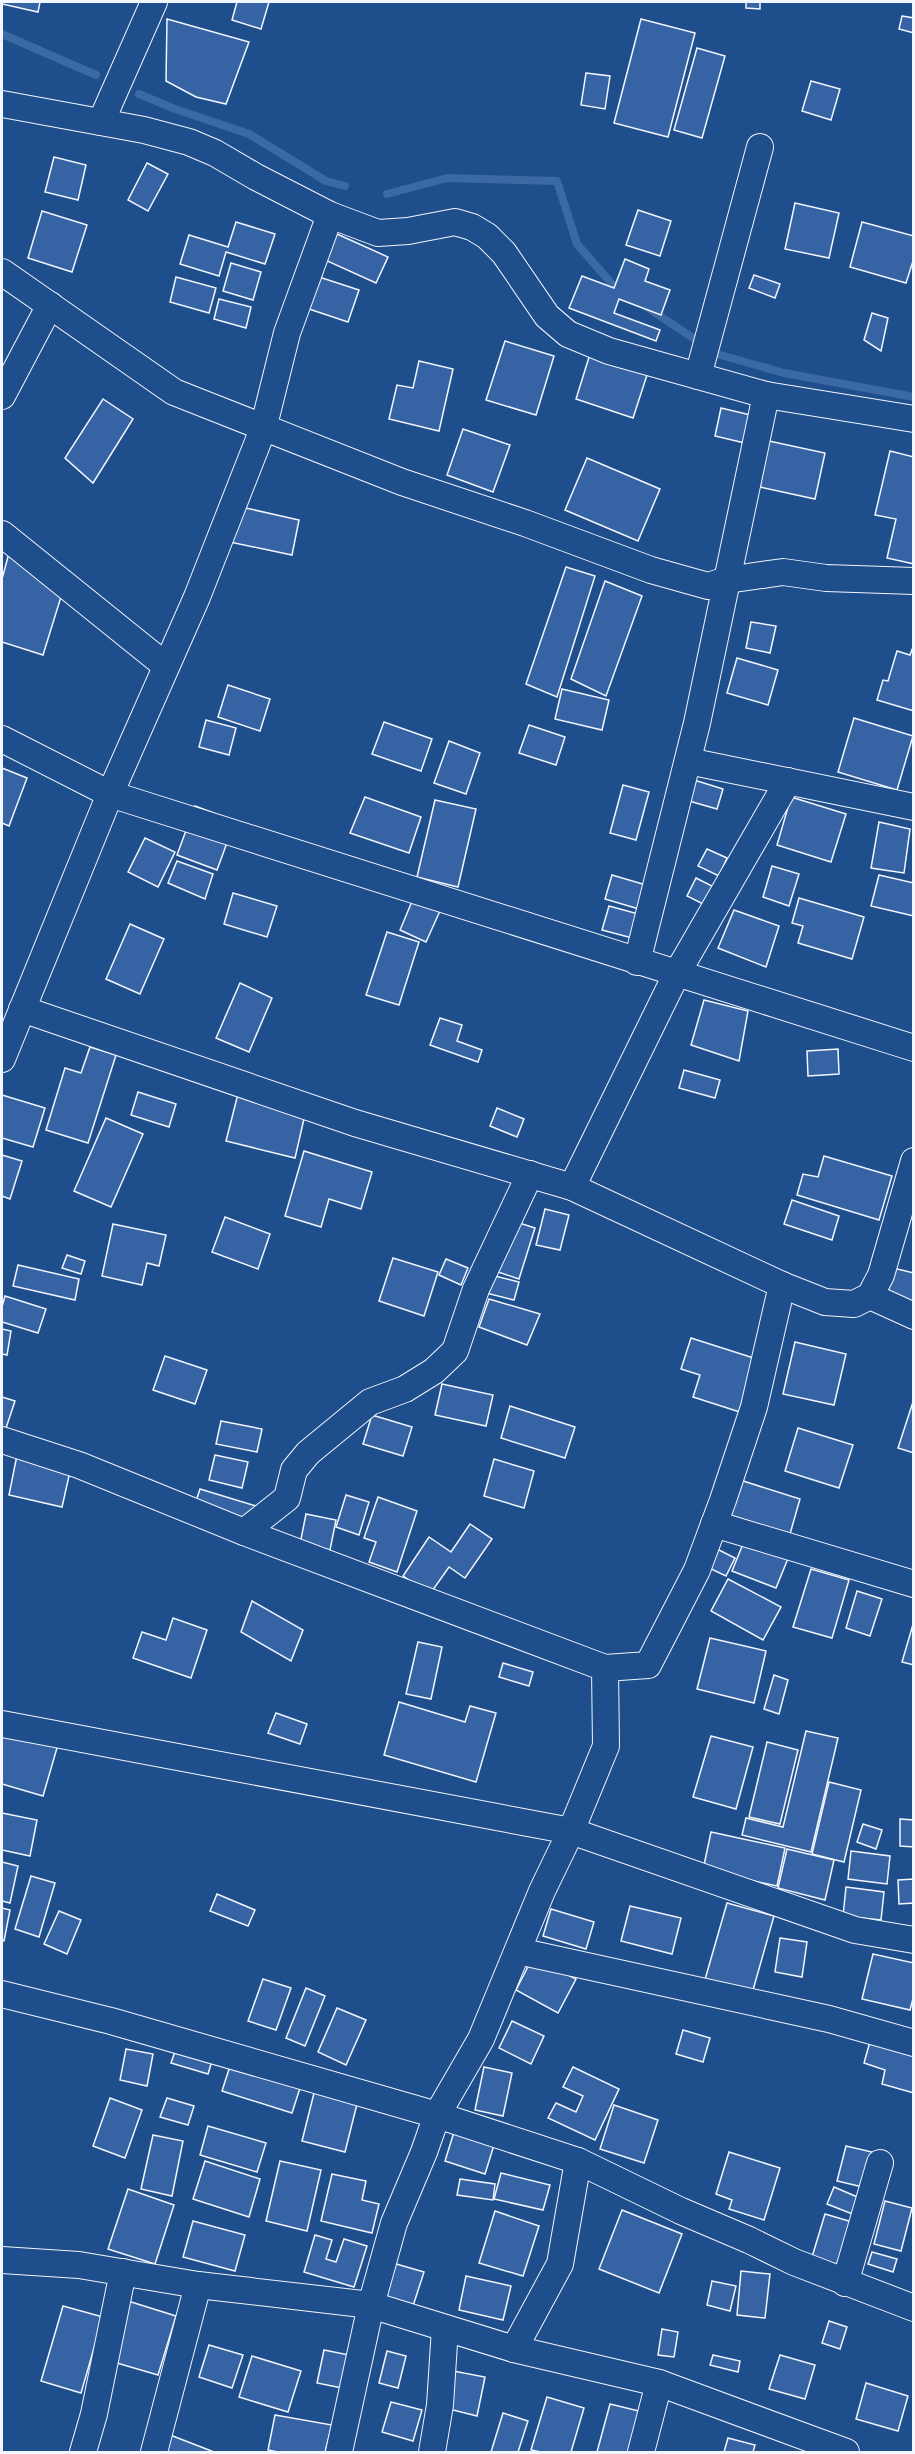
<svg xmlns="http://www.w3.org/2000/svg" width="915" height="2454" font-family="Roboto,sans-serif">
<style>
.lines{fill:none;stroke-linecap:round;stroke-linejoin:round}
.stream{stroke:#3b69a3;stroke-width:8}
.building{fill:#3563a3;stroke:#f2f6ff;stroke-width:1.5}
.minor-casing{stroke:#f2f6ff;stroke-width:28}
.minor{stroke:#1f4e8c;stroke-width:26}
</style>
<rect width="100%" height="100%" fill="#1f4e8c"/>
<g class="lines">
<g class="stream">
<polyline points="2,34 96,75"/>
<polyline points="139,94 175,109 249,134 326,181 345,186"/>
<polyline points="387,194 447,178 557,181 577,244 612,284 622,291"/>
<polyline points="645,306 717,354 784,373 914,397"/>
</g>
</g>
<g class="building">
<polygon points="2,2 40,2 38,12 2,4"/>
<polygon points="237,2 269,2 261,29 232,20"/>
<polygon points="746,2 760,2 760,9 746,8"/>
<polygon points="902,16 914,18 914,33 899,29"/>
<polygon points="167,19 249,42 226,104 196,97 166,81"/>
<polygon points="641,19 695,33 668,137 614,123"/>
<polygon points="697,48 725,56 702,138 674,130"/>
<polygon points="586,73 610,76 605,109 581,105"/>
<polygon points="811,81 840,89 831,120 802,111"/>
<polygon points="54,157 86,165 78,200 45,192"/>
<polygon points="147,163 168,174 148,211 128,200"/>
<polygon points="795,203 839,213 829,258 785,249"/>
<polygon points="638,210 671,221 660,256 626,245"/>
<polygon points="42,211 87,225 72,272 28,258"/>
<polygon points="236,222 275,234 265,264 226,252 219,276 180,264 189,235 228,247"/>
<polygon points="862,222 914,236 914,258 906,283 850,267"/>
<polygon points="337,234 388,257 376,283 325,260"/>
<polygon points="625,259 649,269 645,281 670,290 661,315 619,299 614,313 660,330 656,341 569,308 582,276 614,288"/>
<polygon points="231,263 261,272 253,300 223,291"/>
<polygon points="754,275 780,284 775,298 749,288"/>
<polygon points="316,276 359,290 348,322 306,308"/>
<polygon points="176,277 216,288 209,313 170,302"/>
<polygon points="219,299 251,307 246,328 214,319"/>
<polygon points="872,313 888,318 881,351 864,340"/>
<polygon points="505,341 554,356 536,415 486,400"/>
<polygon points="590,354 648,372 633,418 576,399"/>
<polygon points="419,361 453,369 439,431 389,419 397,385 413,388"/>
<polygon points="103,399 133,419 93,483 65,458"/>
<polygon points="721,408 755,416 749,444 715,436"/>
<polygon points="463,429 510,445 493,492 447,475"/>
<polygon points="769,441 825,453 815,499 760,487"/>
<polygon points="890,451 914,457 914,564 887,558 896,519 875,515"/>
<polygon points="587,458 660,489 638,541 565,510"/>
<polygon points="228,504 299,520 292,555 220,540"/>
<polygon points="9,553 69,571 43,655 2,642 2,579"/>
<polygon points="566,567 595,576 557,697 526,684"/>
<polygon points="605,581 642,596 606,696 571,679"/>
<polygon points="751,622 776,626 770,653 746,648"/>
<polygon points="914,644 914,711 877,700 883,680 888,681 897,651 910,655"/>
<polygon points="737,658 778,670 768,705 727,693"/>
<polygon points="228,685 270,699 260,731 218,717"/>
<polygon points="562,689 609,700 602,730 555,719"/>
<polygon points="854,718 913,736 897,790 838,772"/>
<polygon points="206,720 236,728 229,755 199,747"/>
<polygon points="384,722 432,739 421,771 372,754"/>
<polygon points="529,725 565,737 556,765 519,753"/>
<polygon points="449,741 480,753 466,794 434,783"/>
<polygon points="2,768 27,778 9,826 2,823"/>
<polygon points="694,780 723,789 717,809 689,801"/>
<polygon points="623,785 649,792 636,840 610,833"/>
<polygon points="365,797 421,817 409,853 350,833"/>
<polygon points="791,797 846,814 831,862 777,845"/>
<polygon points="435,800 476,809 458,887 417,877"/>
<polygon points="195,806 235,821 217,870 177,855"/>
<polygon points="879,822 910,829 904,873 871,868"/>
<polygon points="145,838 175,852 158,887 128,872"/>
<polygon points="707,849 727,858 719,876 698,866"/>
<polygon points="177,861 213,874 205,899 168,883"/>
<polygon points="772,866 799,874 789,906 763,897"/>
<polygon points="612,875 646,885 639,909 605,899"/>
<polygon points="879,875 914,883 914,916 871,906"/>
<polygon points="696,878 716,888 707,906 687,896"/>
<polygon points="233,893 277,906 267,937 224,924"/>
<polygon points="799,898 864,917 852,959 798,943 803,926 792,923"/>
<polygon points="413,899 440,911 426,942 400,930"/>
<polygon points="609,906 642,915 636,939 602,930"/>
<polygon points="734,910 779,926 766,967 718,948"/>
<polygon points="130,924 164,939 140,994 106,979"/>
<polygon points="387,932 419,942 399,1005 366,995"/>
<polygon points="240,983 272,998 249,1052 216,1038"/>
<polygon points="704,1000 748,1011 739,1061 691,1045"/>
<polygon points="440,1018 462,1025 457,1041 482,1050 478,1062 430,1045"/>
<polygon points="90,1047 116,1055 88,1143 46,1130 65,1068 81,1073"/>
<polygon points="838,1049 839,1074 808,1076 807,1051"/>
<polygon points="684,1070 720,1080 715,1098 679,1088"/>
<polygon points="138,1092 176,1104 169,1127 131,1115"/>
<polygon points="238,1094 306,1110 295,1158 226,1141"/>
<polygon points="2,1095 45,1108 33,1147 2,1138"/>
<polygon points="497,1108 524,1119 517,1137 490,1126"/>
<polygon points="106,1118 143,1134 111,1207 74,1191"/>
<polygon points="304,1151 372,1172 361,1209 329,1199 321,1227 285,1216"/>
<polygon points="2,1155 22,1161 10,1199 2,1196"/>
<polygon points="824,1156 892,1176 879,1220 797,1195 803,1174 818,1177"/>
<polygon points="792,1200 839,1216 832,1240 784,1224"/>
<polygon points="545,1209 569,1215 560,1250 536,1245"/>
<polygon points="225,1217 270,1234 258,1269 212,1252"/>
<polygon points="513,1221 535,1228 519,1279 498,1272"/>
<polygon points="113,1224 166,1235 159,1266 147,1263 142,1285 102,1276"/>
<polygon points="67,1255 85,1261 81,1274 62,1268"/>
<polygon points="393,1258 438,1272 424,1316 379,1301"/>
<polygon points="446,1259 468,1268 461,1285 439,1275"/>
<polygon points="18,1265 79,1279 75,1300 13,1286"/>
<polygon points="893,1268 914,1273 914,1303 887,1296"/>
<polygon points="487,1274 519,1282 514,1300 482,1292"/>
<polygon points="5,1296 46,1309 38,1333 2,1322 2,1307"/>
<polygon points="489,1299 540,1314 527,1345 479,1327"/>
<polygon points="2,1329 11,1331 7,1355 2,1354"/>
<polygon points="691,1338 763,1361 746,1414 693,1397 700,1375 681,1369"/>
<polygon points="795,1342 846,1354 834,1405 783,1394"/>
<polygon points="165,1356 207,1370 195,1404 153,1390"/>
<polygon points="442,1384 493,1395 486,1426 435,1415"/>
<polygon points="2,1397 15,1401 6,1428 2,1427"/>
<polygon points="913,1402 914,1403 914,1453 898,1448"/>
<polygon points="510,1406 575,1427 565,1458 501,1438"/>
<polygon points="372,1415 412,1427 403,1456 363,1444"/>
<polygon points="221,1421 262,1429 257,1452 216,1444"/>
<polygon points="798,1428 853,1445 839,1488 785,1471"/>
<polygon points="17,1455 71,1467 62,1507 9,1495"/>
<polygon points="215,1455 248,1462 242,1488 209,1480"/>
<polygon points="494,1459 534,1471 524,1508 484,1496"/>
<polygon points="740,1480 800,1499 790,1534 729,1515"/>
<polygon points="200,1489 256,1506 247,1533 191,1516"/>
<polygon points="346,1495 369,1502 359,1535 336,1527"/>
<polygon points="378,1497 417,1511 397,1572 369,1562 376,1542 364,1538"/>
<polygon points="306,1514 336,1520 330,1550 300,1544"/>
<polygon points="470,1524 492,1539 465,1578 449,1567 430,1594 403,1576 429,1537 451,1552"/>
<polygon points="745,1539 789,1556 776,1588 732,1571"/>
<polygon points="717,1549 735,1558 726,1576 709,1568"/>
<polygon points="811,1569 849,1580 832,1638 793,1627"/>
<polygon points="728,1579 781,1607 763,1640 711,1611"/>
<polygon points="857,1591 882,1599 870,1636 846,1628"/>
<polygon points="252,1601 303,1630 291,1661 241,1632"/>
<polygon points="173,1618 207,1630 191,1678 133,1658 142,1632 166,1640"/>
<polygon points="914,1621 914,1665 902,1662"/>
<polygon points="710,1638 766,1651 754,1703 697,1689"/>
<polygon points="418,1642 442,1647 431,1699 406,1694"/>
<polygon points="503,1663 533,1672 529,1686 499,1677"/>
<polygon points="774,1675 788,1680 779,1714 764,1709"/>
<polygon points="399,1702 465,1722 470,1706 496,1713 476,1782 384,1755"/>
<polygon points="276,1713 307,1724 300,1744 268,1733"/>
<polygon points="2,1724 59,1741 43,1796 2,1784"/>
<polygon points="806,1731 838,1738 811,1852 742,1835 746,1818 783,1827"/>
<polygon points="711,1736 753,1747 736,1809 693,1797"/>
<polygon points="767,1742 798,1750 780,1824 749,1817"/>
<polygon points="829,1782 861,1790 844,1862 812,1854"/>
<polygon points="2,1813 37,1820 30,1856 2,1850"/>
<polygon points="900,1819 914,1820 914,1847 900,1846"/>
<polygon points="863,1824 882,1830 876,1849 857,1842"/>
<polygon points="711,1832 785,1848 777,1886 703,1870"/>
<polygon points="787,1849 834,1860 825,1900 778,1888"/>
<polygon points="851,1851 890,1856 887,1884 848,1879"/>
<polygon points="2,1862 18,1866 10,1903 2,1901"/>
<polygon points="31,1876 55,1883 39,1937 15,1929"/>
<polygon points="914,1879 914,1903 899,1904 898,1880"/>
<polygon points="846,1887 884,1892 881,1920 843,1916"/>
<polygon points="217,1894 255,1910 248,1926 210,1911"/>
<polygon points="727,1903 774,1916 751,1997 704,1983"/>
<polygon points="630,1906 681,1918 672,1954 621,1941"/>
<polygon points="2,1908 10,1910 4,1941 2,1940"/>
<polygon points="551,1909 594,1922 586,1949 543,1936"/>
<polygon points="59,1911 81,1920 67,1954 44,1944"/>
<polygon points="780,1938 807,1942 802,1977 775,1972"/>
<polygon points="873,1954 914,1963 914,1995 910,2010 862,1999"/>
<polygon points="533,1957 576,1979 558,2013 516,1990"/>
<polygon points="263,1979 291,1988 276,2030 248,2021"/>
<polygon points="306,1988 325,1996 305,2046 286,2038"/>
<polygon points="337,2008 366,2020 346,2065 318,2052"/>
<polygon points="512,2021 544,2036 531,2064 499,2048"/>
<polygon points="683,2030 710,2038 703,2062 676,2054"/>
<polygon points="871,2038 914,2050 914,2093 882,2084 885,2070 864,2063"/>
<polygon points="179,2040 215,2051 208,2074 171,2063"/>
<polygon points="126,2049 153,2054 147,2086 120,2080"/>
<polygon points="230,2066 300,2088 292,2113 222,2091"/>
<polygon points="484,2067 512,2073 503,2116 475,2110"/>
<polygon points="573,2067 619,2089 595,2140 548,2118 556,2103 576,2112 583,2096 563,2087"/>
<polygon points="315,2089 358,2100 345,2152 302,2141"/>
<polygon points="110,2098 142,2110 125,2158 93,2146"/>
<polygon points="167,2098 194,2106 188,2125 160,2117"/>
<polygon points="614,2105 658,2120 644,2163 600,2149"/>
<polygon points="208,2126 266,2143 257,2172 200,2155"/>
<polygon points="454,2132 494,2145 485,2174 445,2161"/>
<polygon points="153,2135 183,2141 172,2196 141,2189"/>
<polygon points="846,2146 872,2152 863,2187 837,2181"/>
<polygon points="729,2152 780,2168 764,2220 729,2209 732,2200 716,2194"/>
<polygon points="205,2161 260,2179 249,2217 193,2199"/>
<polygon points="280,2161 321,2170 307,2231 266,2221"/>
<polygon points="501,2173 550,2185 543,2210 494,2199"/>
<polygon points="332,2174 366,2181 362,2200 379,2204 372,2233 321,2221"/>
<polygon points="460,2179 495,2184 493,2200 457,2195"/>
<polygon points="834,2187 862,2199 855,2215 827,2204"/>
<polygon points="128,2189 174,2205 155,2264 108,2249"/>
<polygon points="885,2201 912,2208 901,2251 874,2244"/>
<polygon points="622,2210 682,2234 659,2293 599,2269"/>
<polygon points="495,2211 539,2226 523,2276 479,2263"/>
<polygon points="825,2214 859,2224 846,2267 812,2257"/>
<polygon points="193,2221 245,2235 235,2271 183,2257"/>
<polygon points="315,2235 332,2240 326,2259 336,2262 344,2239 367,2246 354,2287 304,2272"/>
<polygon points="872,2252 897,2259 893,2272 868,2264"/>
<polygon points="393,2263 424,2272 412,2309 382,2300"/>
<polygon points="741,2271 770,2274 765,2318 737,2315"/>
<polygon points="466,2276 511,2286 503,2320 459,2310"/>
<polygon points="712,2281 736,2286 730,2311 707,2305"/>
<polygon points="128,2301 176,2316 158,2375 110,2361"/>
<polygon points="63,2306 103,2317 81,2393 41,2381"/>
<polygon points="829,2321 847,2327 840,2349 822,2343"/>
<polygon points="662,2329 678,2332 674,2357 658,2355"/>
<polygon points="209,2345 243,2355 232,2388 199,2377"/>
<polygon points="324,2350 354,2356 347,2389 317,2383"/>
<polygon points="387,2351 406,2356 398,2388 379,2383"/>
<polygon points="713,2355 740,2361 738,2372 710,2365"/>
<polygon points="780,2355 815,2365 805,2399 769,2389"/>
<polygon points="252,2356 301,2371 288,2412 239,2397"/>
<polygon points="453,2371 485,2377 477,2416 445,2408"/>
<polygon points="866,2383 908,2396 898,2431 856,2419"/>
<polygon points="547,2397 584,2408 571,2452 541,2452 531,2450"/>
<polygon points="391,2402 422,2410 413,2441 382,2432"/>
<polygon points="610,2404 639,2411 628,2452 597,2452"/>
<polygon points="503,2413 528,2421 518,2452 491,2452"/>
<polygon points="275,2415 332,2425 325,2452 278,2452 268,2450"/>
<polygon points="165,2433 214,2452 157,2452"/>
<polygon points="728,2438 755,2445 753,2452 724,2452"/>
</g>
<g class="lines">
<g class="minor-casing">
<g id="minor">
<polyline points="2,104 144,130 189,142 215,153 256,177 330,215 378,233 408,231 455,222 472,227 487,236 504,253 547,316 568,334 609,351 766,395 914,419"/>
<polyline points="101,122 154,2"/>
<polyline points="2,272 174,392 402,482 525,523 651,570 708,586 727,580 783,572 826,578 914,581"/>
<polyline points="698,376 760,147"/>
<polyline points="2,396 50,305"/>
<polyline points="2,534 166,666"/>
<polyline points="2,739 110,794 914,1048"/>
<polyline points="688,761 914,807"/>
<polyline points="637,962 697,723 766,395"/>
<polyline points="22,1009 355,1123 572,1187 782,1285 825,1302 854,1304 870,1296 881,1275 914,1161"/>
<polyline points="2,1059 110,794 197,597 263,429 287,333 330,215"/>
<polyline points="572,1187 676,975 788,781"/>
<polyline points="870,1296 914,1316"/>
<polyline points="2,1440 79,1465 244,1532 605,1668"/>
<polyline points="714,1524 914,1584"/>
<polyline points="244,1532 287,1498 294,1470 308,1453 370,1402 405,1389 434,1371 455,1351 476,1289 530,1174"/>
<polyline points="2,1724 571,1831 855,1930 914,1940"/>
<polyline points="518,1951 829,2019 914,2043"/>
<polyline points="2,1994 111,2021 437,2115 578,2161 681,2211 749,2240 794,2262 914,2308"/>
<polyline points="2,2260 79,2265 198,2285 371,2305 514,2349 659,2383"/>
<polyline points="845,2283 880,2163"/>
<polyline points="514,2349 560,2264 578,2161"/>
<polyline points="83,2452 94,2414 123,2272"/>
<polyline points="154,2452 198,2285"/>
<polyline points="339,2452 371,2305 394,2223 424,2152 437,2115 481,2039 542,1891 571,1831 606,1746 605,1668 648,1665 697,1570 723,1500 754,1407 782,1285"/>
<polyline points="432,2452 440,2405 445,2328"/>
<polyline points="641,2452 659,2383 846,2452"/>
</g>
</g>
<use href="#minor" class="minor"/>
</g>
<rect width="915" height="2454" fill="none" stroke="#f2f6ff" stroke-width="6"/>
</svg>
